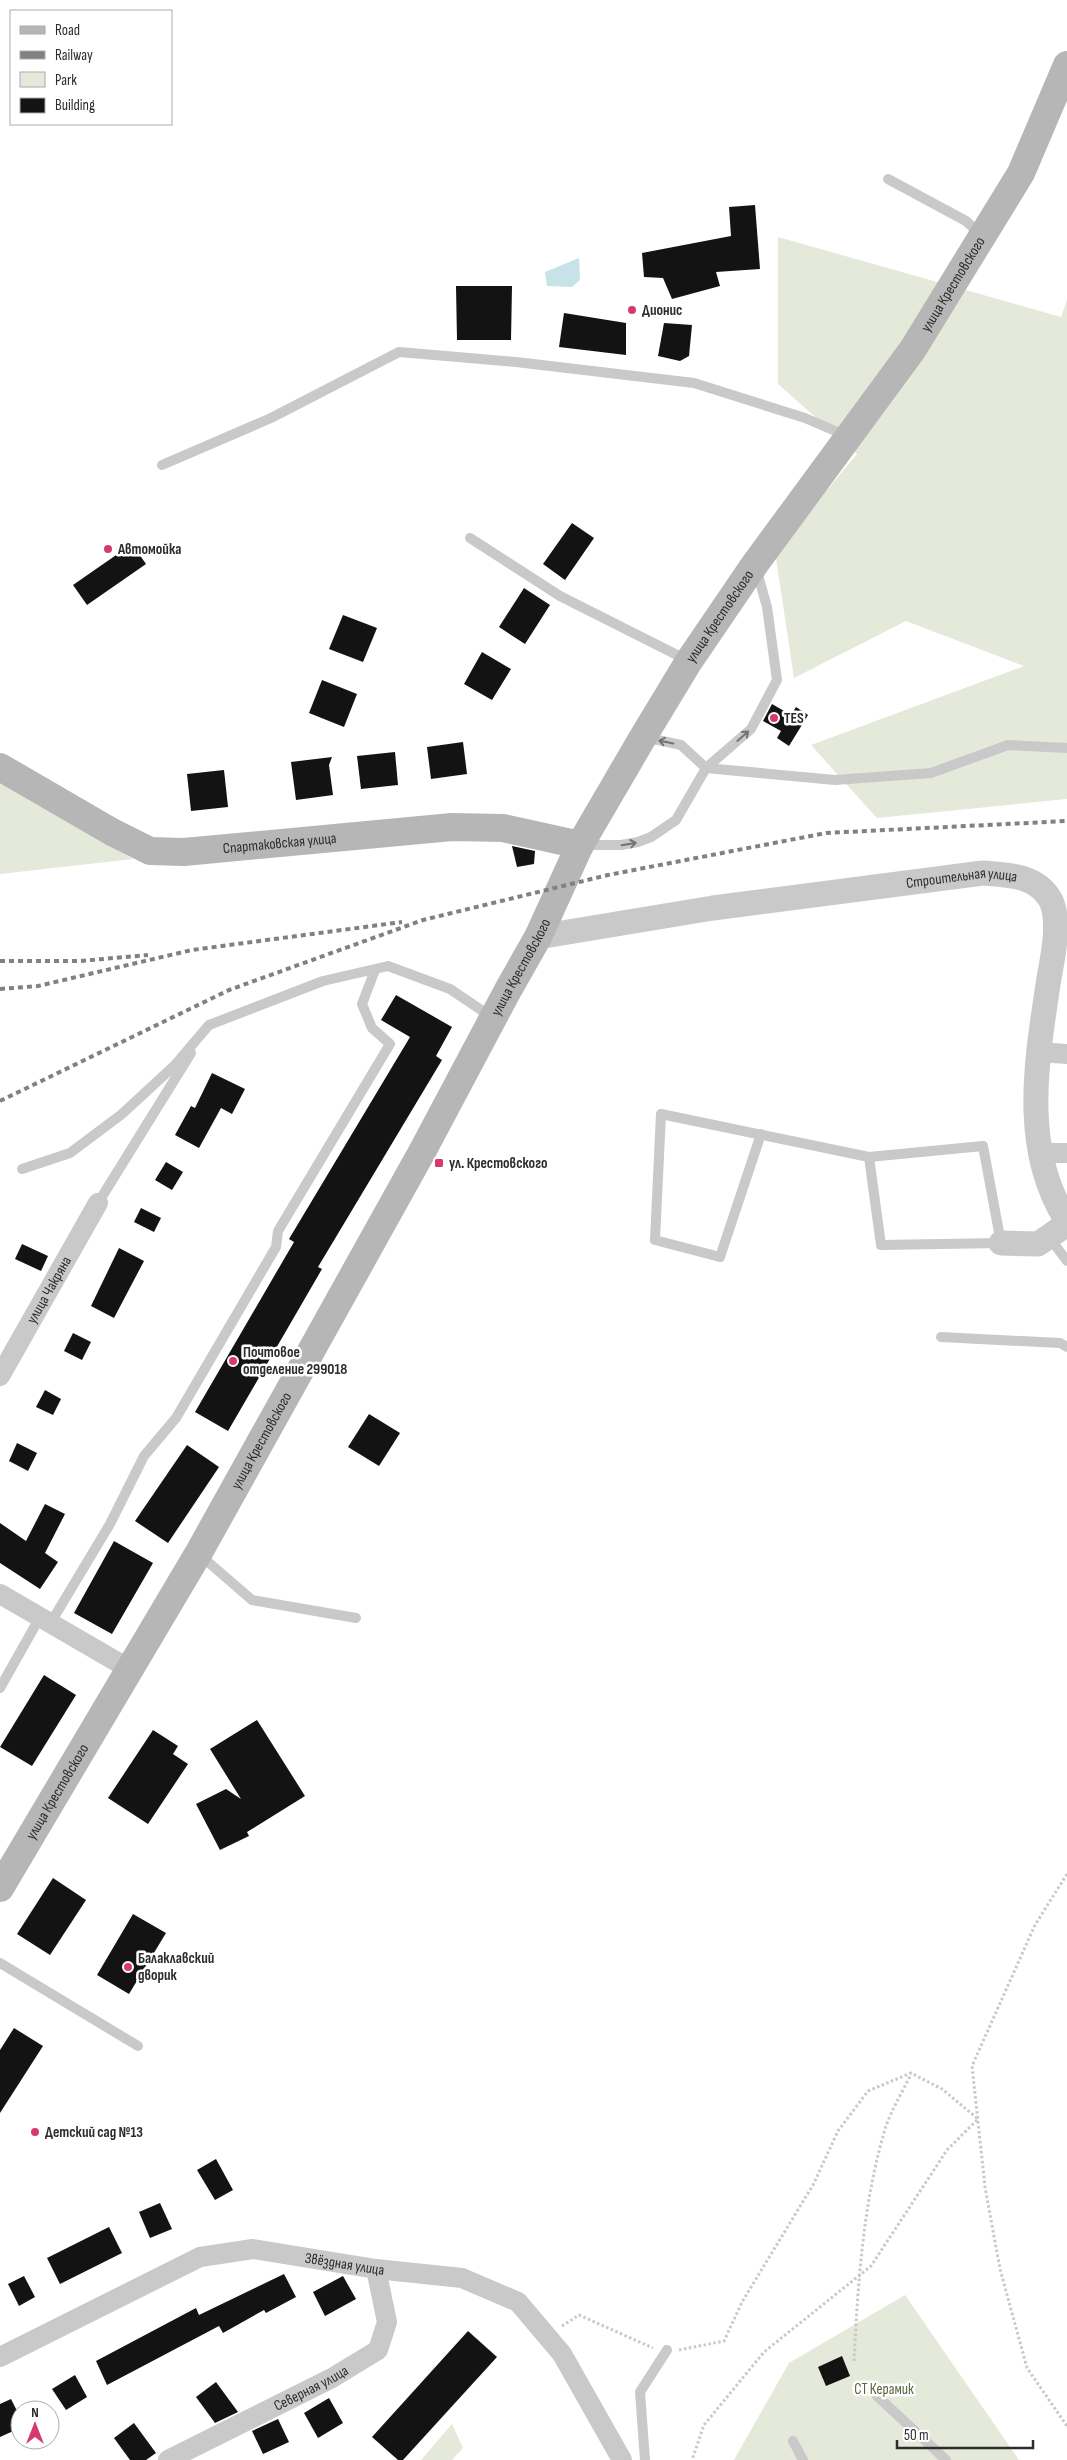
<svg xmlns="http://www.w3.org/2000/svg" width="1067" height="2460" font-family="'Sofia Sans Condensed',sans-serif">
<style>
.green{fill:#e5e9da}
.water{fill:#c8e3e8}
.building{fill:#131313}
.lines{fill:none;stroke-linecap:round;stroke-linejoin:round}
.path{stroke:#c9c9c9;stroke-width:3;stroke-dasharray:2.5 2.5;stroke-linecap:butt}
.service{stroke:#c9c9c9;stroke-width:10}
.minor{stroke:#c9c9c9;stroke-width:20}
.tertiary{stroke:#c9c9c9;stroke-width:25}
.secondary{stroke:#b6b6b6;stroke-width:28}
.rail{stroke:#818181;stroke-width:4;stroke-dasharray:5 4;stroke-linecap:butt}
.oneway{stroke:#737373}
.poi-dot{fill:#d73a6a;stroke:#fff;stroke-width:2}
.labels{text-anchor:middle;stroke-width:5;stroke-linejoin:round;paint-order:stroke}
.street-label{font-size:15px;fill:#2c2c2c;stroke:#fff}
.poi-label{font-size:15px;font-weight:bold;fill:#2c2c2c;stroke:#fff;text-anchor:start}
.park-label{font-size:15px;fill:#58643d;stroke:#fff}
</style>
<rect width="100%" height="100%" fill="#fff"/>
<g class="green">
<polygon points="778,237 1061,317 1067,300 1067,799 877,818 811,745 1024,666 906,621 794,678 775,552 857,454 778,384"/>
<polygon points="0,780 133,859 0,874"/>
<polygon points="905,2295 1019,2460 734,2460 789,2363"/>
<polygon points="452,2424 463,2448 452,2460 421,2460"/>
</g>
<polygon class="water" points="579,258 580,280 572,287 547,286 545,272"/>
<g class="building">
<polygon points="755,205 760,269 716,272 720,286 672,299 663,278 644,277 642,253 731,236 729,207"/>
<polygon points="456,286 512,286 511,340 457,340"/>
<polygon points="564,313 626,323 626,355 559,347"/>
<polygon points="664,323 692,325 689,356 680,361 658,356"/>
<polygon points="572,523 594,538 565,580 543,564"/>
<polygon points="132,544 146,564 87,605 73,585"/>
<polygon points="524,588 550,605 525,644 499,627"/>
<polygon points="343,615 377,628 363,662 329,649"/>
<polygon points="482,652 511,669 492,700 464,684"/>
<polygon points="322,680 357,694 344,727 309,713"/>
<polygon points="772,704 791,715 796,707 808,715 789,746 777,738 781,731 763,721"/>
<polygon points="463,742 467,774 431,779 427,747"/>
<polygon points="395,752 398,785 361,789 357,756"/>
<polygon points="332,757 329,765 333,795 296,800 291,762"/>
<polygon points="224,770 228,807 191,811 187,774"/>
<polygon points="512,846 535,851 534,864 517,867"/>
<polygon points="396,995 452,1027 436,1056 442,1060 318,1267 322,1269 228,1431 195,1412 294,1242 289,1239 410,1037 381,1020"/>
<polygon points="212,1073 245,1089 232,1114 221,1108 199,1148 175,1135 191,1106 195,1108"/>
<polygon points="166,1162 183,1172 172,1190 155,1180"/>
<polygon points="141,1208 161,1218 154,1232 134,1222"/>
<polygon points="22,1244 48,1256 41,1271 15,1259"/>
<polygon points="119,1248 144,1261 114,1318 91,1306"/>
<polygon points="73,1333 91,1342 82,1360 64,1351"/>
<polygon points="45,1390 61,1399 53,1415 36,1407"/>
<polygon points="369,1414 400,1433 379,1466 348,1447"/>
<polygon points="17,1443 37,1453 28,1471 9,1461"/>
<polygon points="187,1445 219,1467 168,1543 135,1521"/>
<polygon points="45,1504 65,1514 45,1553 58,1562 40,1589 0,1563 0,1523 26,1541"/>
<polygon points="114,1541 153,1563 112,1634 74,1613"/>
<polygon points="44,1675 76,1695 32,1766 0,1747"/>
<polygon points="257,1720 305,1796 247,1832 249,1836 220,1850 196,1804 226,1789 241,1799 210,1749"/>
<polygon points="153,1730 178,1746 173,1754 188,1764 148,1824 108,1798"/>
<polygon points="53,1878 86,1900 50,1955 17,1934"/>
<polygon points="133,1914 166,1933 129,1994 97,1975"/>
<polygon points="14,2028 43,2046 0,2113 0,2050"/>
<polygon points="216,2159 233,2190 215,2200 197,2170"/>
<polygon points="160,2203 172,2229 150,2238 139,2212"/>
<polygon points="109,2227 122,2253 60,2284 47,2258"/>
<polygon points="284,2274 296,2297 266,2313 264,2310 223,2333 219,2326 107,2385 96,2361 196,2308 199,2315"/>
<polygon points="24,2276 35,2297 19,2306 8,2284"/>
<polygon points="343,2276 356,2299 325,2316 313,2292"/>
<polygon points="468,2331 497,2357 403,2460 398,2460 372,2437"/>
<polygon points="842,2356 850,2376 826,2386 818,2367"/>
<polygon points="75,2375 87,2397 66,2410 52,2389"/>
<polygon points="216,2382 238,2412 215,2423 196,2397"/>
<polygon points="329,2398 343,2423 318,2438 304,2413"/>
<polygon points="11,2399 20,2417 20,2428 0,2437 0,2404"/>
<polygon points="278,2419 289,2442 263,2454 252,2431"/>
<polygon points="134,2423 156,2453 146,2460 130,2460 114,2438"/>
</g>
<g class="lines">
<g class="path">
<polyline points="1067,1874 1035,1925 972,2066 985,2187 1000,2269 1027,2368 1067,2426"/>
<polyline points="562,2326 579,2315 653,2348"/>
<polyline points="679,2350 724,2341 742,2302 813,2185 838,2131 868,2091 911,2073 942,2089 978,2119 947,2150 871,2266 764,2352 704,2425 692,2460"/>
<path d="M854,2361C858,2283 863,2201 886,2126C892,2109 903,2091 911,2074"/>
</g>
<g class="service">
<polyline points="888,179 966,221 981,235"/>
<polyline points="162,465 271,418 399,352 516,362 694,383 805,418 847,436"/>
<polyline points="470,538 560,596 689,661"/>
<polyline points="706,768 835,780 931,773 1008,745 1067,748"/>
<polyline points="706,768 751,729 777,680 767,607 756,568"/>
<polyline points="583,845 621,845 638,842 651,837 676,820 706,768 681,745 644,737"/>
<polyline points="761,1134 720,1257 655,1240 661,1114 869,1157 881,1245 1001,1243 983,1146 869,1157"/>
<polyline points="22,1169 70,1153 122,1114 175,1065 209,1025 323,981 388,966 450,989 493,1018"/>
<polyline points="98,1203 191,1053"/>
<polyline points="1049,1237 1067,1261"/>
<polyline points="941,1337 1060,1343 1067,1347"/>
<polyline points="200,1555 252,1600 356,1618"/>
<polyline points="50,1624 110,1524 144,1456 176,1418 276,1247 278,1231 390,1044 372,1028 362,1004 375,970"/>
<polyline points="0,1688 40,1617"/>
<polyline points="0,1963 138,2046"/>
<polyline points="877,2396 946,2460"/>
<polyline points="793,2441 803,2460"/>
<polyline points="645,2460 640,2392 667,2350"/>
</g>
<g class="minor">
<polyline points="1038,1052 1067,1054"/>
<polyline points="1040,1153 1067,1153"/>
<path id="s1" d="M0,1376L98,1203"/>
<polyline points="0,1594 131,1670"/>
<path id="s2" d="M0,2357L200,2257L253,2249L376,2269L462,2278L518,2302L562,2354L622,2460"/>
<path id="s3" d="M168,2460L332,2378L378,2350L387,2322L376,2269"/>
</g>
<g class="tertiary">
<path id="s4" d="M538,937L713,908L983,873C1008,875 1036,875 1050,899C1061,918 1053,957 1049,978C1037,1059 1020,1148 1067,1221"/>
<polyline points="1001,1243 1038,1244 1067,1224"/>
</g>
<g class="secondary">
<path id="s5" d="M0,767L112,832L150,851L184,852L452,827L503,828L580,845"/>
<path id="s6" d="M0,1888L198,1554L423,1150L508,990L538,937L580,845L643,737L689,661L755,564L913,349L1021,173L1067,65"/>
</g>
<g class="rail">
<polyline points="0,961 80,961 148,955"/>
<polyline points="0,989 38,986 192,950 402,922"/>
<polyline points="0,1101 229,990 423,920 608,875 826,833 1067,821"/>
</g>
</g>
<defs><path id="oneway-shaft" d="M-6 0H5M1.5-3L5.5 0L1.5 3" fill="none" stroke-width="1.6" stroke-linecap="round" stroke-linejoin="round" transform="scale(1.25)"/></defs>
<g class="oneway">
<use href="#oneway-shaft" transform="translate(743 736) rotate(-41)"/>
<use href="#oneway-shaft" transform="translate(666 742) rotate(-168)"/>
<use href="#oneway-shaft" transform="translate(629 844) rotate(-9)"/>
</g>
<g class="poi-dot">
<circle cx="632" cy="310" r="5"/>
<circle cx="108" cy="549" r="5"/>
<circle cx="774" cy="718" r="5"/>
<rect x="434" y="1158" width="10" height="10" rx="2.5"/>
<circle cx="233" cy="1361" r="5"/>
<circle cx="128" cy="1967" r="5"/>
<circle cx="35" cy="2132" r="5"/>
</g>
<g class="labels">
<g class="street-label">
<text dy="5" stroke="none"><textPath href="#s6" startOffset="1868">улица Крестовского</textPath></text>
<text dy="5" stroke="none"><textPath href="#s6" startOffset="1462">улица Крестовского</textPath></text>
<text dy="5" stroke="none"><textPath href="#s5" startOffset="302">Спартаковская улица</textPath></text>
<text dy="5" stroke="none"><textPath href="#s4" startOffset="428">Строительная улица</textPath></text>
<text dy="5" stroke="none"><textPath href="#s6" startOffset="1058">улица Крестовского</textPath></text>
<text dy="5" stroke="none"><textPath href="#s1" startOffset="99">улица Чакряна</textPath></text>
<text dy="5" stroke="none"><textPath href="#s6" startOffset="518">улица Крестовского</textPath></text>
<text dy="5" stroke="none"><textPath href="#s6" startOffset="112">улица Крестовского</textPath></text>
<text dy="5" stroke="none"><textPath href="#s2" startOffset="370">Звёздная улица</textPath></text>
<text dy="5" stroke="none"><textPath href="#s3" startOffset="160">Северная улица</textPath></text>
</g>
<g class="poi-label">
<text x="642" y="315">Дионис</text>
<text x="118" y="554">Автомойка</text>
<text x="784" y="723">TES</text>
<text x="449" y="1168">ул. Крестовского</text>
<text x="243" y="1357">Почтовое<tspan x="243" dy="17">отделение 299018</tspan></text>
<text x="138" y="1963">Балаклавский<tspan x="138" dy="17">дворик</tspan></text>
<text x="45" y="2137">Детский сад №13</text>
</g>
<g class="park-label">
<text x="884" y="2394">СТ Керамик</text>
</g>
</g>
<rect x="10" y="10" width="162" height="115" fill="#ffffff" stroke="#ababab"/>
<rect x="20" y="26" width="25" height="8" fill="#b6b6b6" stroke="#ababab"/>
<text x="55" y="35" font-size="15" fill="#2c2c2c">Road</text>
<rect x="20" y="51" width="25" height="8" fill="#818181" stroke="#ababab"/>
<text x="55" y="60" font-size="15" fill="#2c2c2c">Railway</text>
<rect x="20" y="72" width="25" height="15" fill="#e5e9da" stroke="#ababab"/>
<text x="55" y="85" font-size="15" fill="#2c2c2c">Park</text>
<rect x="20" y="98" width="25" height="15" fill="#131313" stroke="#ababab"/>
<text x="55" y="110" font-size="15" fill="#2c2c2c">Building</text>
<g transform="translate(35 2425)"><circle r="24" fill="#ffffff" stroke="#ababab"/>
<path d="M0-4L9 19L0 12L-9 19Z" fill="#d73a6a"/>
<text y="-8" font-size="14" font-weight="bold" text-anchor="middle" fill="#2c2c2c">N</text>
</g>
<path d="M897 2440v8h136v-8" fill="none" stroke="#2c2c2c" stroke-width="2.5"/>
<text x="904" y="2440" font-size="15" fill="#2c2c2c" stroke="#ffffff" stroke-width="4" paint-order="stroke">50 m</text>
</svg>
